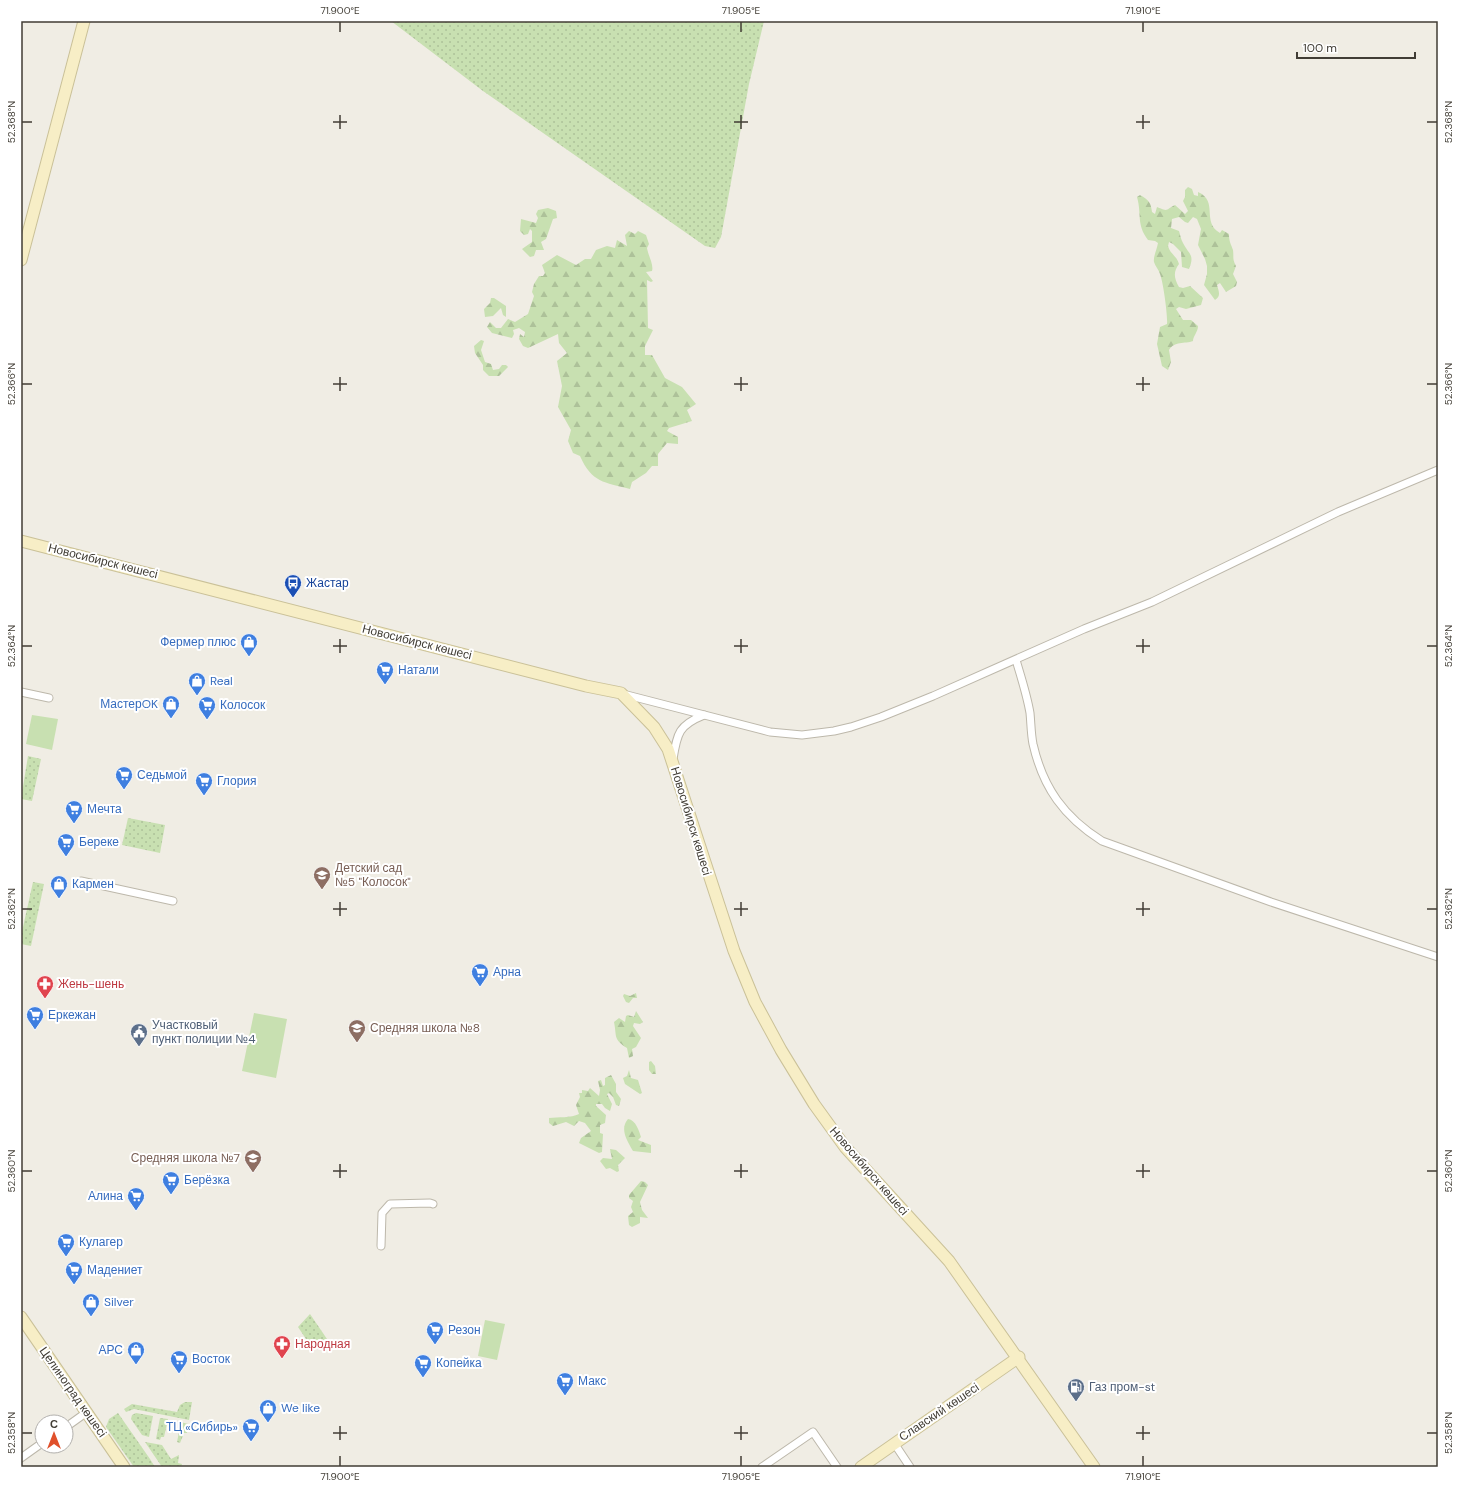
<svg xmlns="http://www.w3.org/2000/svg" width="1459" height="1488" font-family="'DM Sans',sans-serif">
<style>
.grass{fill:url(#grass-dots)}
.forest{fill:url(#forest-firs)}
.pitch{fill:#c8e0b1}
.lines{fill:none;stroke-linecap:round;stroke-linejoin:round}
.street-casing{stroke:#bdb8ab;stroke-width:9}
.secondary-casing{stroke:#cac198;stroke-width:13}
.street{stroke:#fff;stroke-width:7}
.secondary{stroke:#f7eec6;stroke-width:11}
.ticks{fill:none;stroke:#413d35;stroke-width:1.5}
.labels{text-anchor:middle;stroke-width:4;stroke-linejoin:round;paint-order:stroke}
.street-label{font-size:12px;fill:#413d35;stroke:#fff}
.transit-label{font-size:12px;fill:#164399;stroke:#fff;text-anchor:start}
.shop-label{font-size:12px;fill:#366cbe;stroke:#fff;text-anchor:start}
.education-label{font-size:12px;fill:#785e54;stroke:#fff;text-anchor:start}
.health-label{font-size:12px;fill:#be3a42;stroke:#fff;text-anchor:start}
.service-label{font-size:12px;fill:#4e5e75;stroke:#fff;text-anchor:start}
.neatline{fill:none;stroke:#413d35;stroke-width:1.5}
.ticks-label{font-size:10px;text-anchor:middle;fill:#413d35}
</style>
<defs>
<pattern id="grass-dots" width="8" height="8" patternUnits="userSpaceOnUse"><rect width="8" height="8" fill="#c8e0b1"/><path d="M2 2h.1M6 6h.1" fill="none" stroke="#adc199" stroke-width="1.8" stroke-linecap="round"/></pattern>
<pattern id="forest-firs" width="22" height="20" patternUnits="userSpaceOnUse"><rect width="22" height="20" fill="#c8e0b1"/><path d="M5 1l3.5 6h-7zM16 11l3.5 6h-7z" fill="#adc199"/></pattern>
</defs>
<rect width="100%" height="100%" fill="#f0ede4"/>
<g class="grass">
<polygon points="391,21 764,21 749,84 721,237 715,248 705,246 483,91"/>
<polygon points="28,756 41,759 32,801 21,799"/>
<polygon points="128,818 165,825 160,853 122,845"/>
<polygon points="33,882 44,884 31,946 21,944 21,936"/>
<polygon points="310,1314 327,1339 325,1346 320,1349 312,1348 298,1327"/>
<polygon points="185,1402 192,1402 189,1420 134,1409 126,1412 124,1409 132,1404 177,1412 180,1405"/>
<polygon points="118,1413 150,1459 155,1467 134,1467 106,1427 109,1419"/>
<polygon points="136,1413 153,1416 149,1437 142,1435 131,1419 132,1415"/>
<polygon points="160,1418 168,1419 164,1437 161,1437 160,1440 156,1439"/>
<polygon points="181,1422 188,1424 187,1433 184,1433 180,1443 177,1442"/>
<polygon points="145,1442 162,1445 171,1459 179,1455 178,1463 182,1464 181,1467 162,1467"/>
</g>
<g class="forest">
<path d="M1188,187L1192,189L1194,195L1198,196V192C1219,201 1201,222 1220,233L1222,230L1229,234C1229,242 1231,244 1233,250C1234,258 1232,258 1236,266L1233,274L1237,282L1236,286L1226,292L1220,283L1217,285C1219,292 1221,296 1215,300L1204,285L1207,274V266L1205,259L1198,245L1201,229L1197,219L1193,217L1188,223L1185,222L1179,217L1172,219L1171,228L1179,231C1180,234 1181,240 1183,243C1189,255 1195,254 1189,269L1182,267L1181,252L1173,244L1169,242L1168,246C1170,254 1177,256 1179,264C1173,272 1174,278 1179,287L1183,288L1190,286L1203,298L1201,305L1186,309L1179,307L1176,309L1183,320H1191L1198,326C1198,332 1193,336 1193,341C1185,344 1174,341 1169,350L1171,362L1168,370L1162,366L1157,344L1160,327L1167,324C1168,316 1163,281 1160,274C1159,270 1155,266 1154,262C1153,257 1157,249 1158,243L1155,241L1148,240C1136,224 1142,215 1137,197L1140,195C1149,200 1151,203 1152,212L1155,214L1157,207C1169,212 1165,210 1175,205L1185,214L1188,211L1183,201L1185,197V190Z"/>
<polygon points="548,208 556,211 557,218 553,219 546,239 541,242 544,250 536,250 534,256 530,257 522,249 532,242 532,231 530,229 528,234 524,235 520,231 521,219 536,223 538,218 536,214 538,210"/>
<path d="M629,231L635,234L638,231L646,235L649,244L647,248C648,255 654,265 652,271L646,272L653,281L651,282L647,280L648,328L653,330L645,346V355H652L665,378L682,387L696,404L687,410L692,421L669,428L667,431L678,437V444L667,443L658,454V466H652L646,473L632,482L630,489C604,482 592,483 580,456L573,453L568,441L571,430L558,407L562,386L557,361L567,353L559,343L558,334L528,348L523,346L519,339L520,334L524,337L525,332L519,328L513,330L514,334L512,338L492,333L487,327L490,322L496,328H501L508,319L515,322L528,314L534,296L532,292L534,284L539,276H543L545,273L542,265L557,255L576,265L585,259H591L596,250L607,246L615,248L617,240L627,246L625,235Z"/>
<polygon points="491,298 494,298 506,306 506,317 503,315 501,308 493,316 485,317 484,309 490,303"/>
<polygon points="481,340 484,341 481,350 485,362 491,364 493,370 499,369 502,365 506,365 508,367 499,376 489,376 483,370 483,365 475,353 474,346"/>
<polygon points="636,993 637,998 633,998 629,1003 626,1002 623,996 624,994 630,996"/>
<path d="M636,1011L643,1022L640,1024L634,1023L633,1026L641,1038L636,1047L632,1049L633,1056L629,1058L627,1048C613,1039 617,1037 614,1022L619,1018L625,1022L626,1016L628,1015L634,1017Z"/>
<polygon points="651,1061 655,1066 656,1074 652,1074 649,1070 649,1062"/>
<polygon points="629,1070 631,1078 638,1080 642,1093 640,1094 625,1084 623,1078 627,1076"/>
<path d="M611,1075L616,1084V1092L621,1099L619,1106L616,1105L613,1097L609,1093L607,1094L612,1104L610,1111L605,1108L602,1104H596V1106L606,1115L605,1123L600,1125V1133L603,1134L602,1152L599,1153L579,1143L581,1138L591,1131L585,1123L579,1121L574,1126L566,1122L553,1126L549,1123V1118C558,1117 571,1118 579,1114L576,1105L580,1097L579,1093H582V1090L588,1091L590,1088L599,1096L600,1090L598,1081L601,1080L603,1086L605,1085V1078Z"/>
<path d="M628,1119C636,1120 639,1131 641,1137L638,1140L651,1145V1153L633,1151C628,1142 619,1129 628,1119Z"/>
<polygon points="610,1149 616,1150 625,1158 618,1165 619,1171 617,1172 610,1168 606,1169 600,1161 603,1158 612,1159"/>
<polygon points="641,1181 645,1182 648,1185 640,1202 642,1210 648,1218 640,1217 640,1223 632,1227 629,1225 628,1216 633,1212 631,1207 633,1201 629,1198 629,1195"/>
</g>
<g class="pitch">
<polygon points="32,715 58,719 52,750 26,744"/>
<polygon points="254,1013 287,1019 276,1078 242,1071"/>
<polygon points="485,1320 505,1324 497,1360 478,1356"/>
</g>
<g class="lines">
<g class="street-casing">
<g id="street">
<path d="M1016,660C1021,677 1027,695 1030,713C1031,723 1031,734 1033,744C1043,788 1064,817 1102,841L1271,902L1438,957"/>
<polyline points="21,692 49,698"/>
<polyline points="623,694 770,732 802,735 834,731 851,727 881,717 933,696 1084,629 1152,602 1338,512 1438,470"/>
<path d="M673,759C677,733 679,725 704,715"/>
<polyline points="81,881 173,901"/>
<polyline points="381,1246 382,1213 390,1204 430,1203 433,1204"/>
<polyline points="66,1427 87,1412"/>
<polyline points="894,1443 910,1467"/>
<polyline points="21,1458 42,1443"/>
<polyline points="762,1467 813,1432 837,1467"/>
</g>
</g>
<g class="secondary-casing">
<g id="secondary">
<polyline points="21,260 84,21"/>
<polyline points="21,541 586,686 621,693 654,727 668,749 734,951 755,1002 781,1050 814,1104 845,1147 949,1261 1094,1467"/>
<polyline points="21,1317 124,1467"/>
<polyline points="861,1467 1019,1357"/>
</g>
</g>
<use href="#street" class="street"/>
<use href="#secondary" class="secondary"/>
</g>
<path class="ticks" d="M340,22V32M741,22V32M1143,22V32M340,115V129M741,115V129M1143,115V129M22,122H32M333,122H347M734,122H748M1136,122H1150M1427,122H1437M340,377V391M741,377V391M1143,377V391M22,384H32M333,384H347M734,384H748M1136,384H1150M1427,384H1437M340,639V653M741,639V653M1143,639V653M22,646H32M333,646H347M734,646H748M1136,646H1150M1427,646H1437M340,902V916M741,902V916M1143,902V916M22,909H32M333,909H347M734,909H748M1136,909H1150M1427,909H1437M340,1164V1178M741,1164V1178M1143,1164V1178M22,1171H32M333,1171H347M734,1171H748M1136,1171H1150M1427,1171H1437M340,1426V1440M741,1426V1440M1143,1426V1440M22,1433H32M333,1433H347M734,1433H748M1136,1433H1150M1427,1433H1437M340,1456V1466M741,1456V1466M1143,1456V1466"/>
<defs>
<g id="bus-pin" transform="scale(0.9)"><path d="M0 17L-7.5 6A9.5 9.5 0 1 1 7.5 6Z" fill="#1a4fb4" stroke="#fff"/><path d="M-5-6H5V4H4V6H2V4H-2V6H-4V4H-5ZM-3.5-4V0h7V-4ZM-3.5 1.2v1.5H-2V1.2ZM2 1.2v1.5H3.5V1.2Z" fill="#fff"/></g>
<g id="shop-pin" transform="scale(0.9)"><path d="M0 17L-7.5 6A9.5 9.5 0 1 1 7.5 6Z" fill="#3f7fe0" stroke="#fff"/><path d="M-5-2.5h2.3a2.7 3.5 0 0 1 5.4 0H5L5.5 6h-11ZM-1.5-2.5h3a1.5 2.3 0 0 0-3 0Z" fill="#fff"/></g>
<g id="supermarket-pin" transform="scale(0.9)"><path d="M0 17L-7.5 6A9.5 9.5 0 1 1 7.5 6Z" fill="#3f7fe0" stroke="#fff"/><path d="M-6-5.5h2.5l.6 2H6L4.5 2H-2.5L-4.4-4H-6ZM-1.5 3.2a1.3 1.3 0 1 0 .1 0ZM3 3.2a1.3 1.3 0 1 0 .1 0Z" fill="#fff"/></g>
<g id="school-pin" transform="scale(0.9)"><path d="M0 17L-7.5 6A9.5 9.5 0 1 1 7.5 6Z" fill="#8d6e63" stroke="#fff"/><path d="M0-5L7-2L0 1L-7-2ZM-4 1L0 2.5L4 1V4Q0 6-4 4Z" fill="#fff"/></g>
<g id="pharmacy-pin" transform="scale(0.9)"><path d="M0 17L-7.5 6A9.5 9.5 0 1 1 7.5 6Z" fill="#e0444e" stroke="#fff"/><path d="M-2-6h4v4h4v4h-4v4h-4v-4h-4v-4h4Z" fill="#fff"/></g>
<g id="civic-pin" transform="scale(0.9)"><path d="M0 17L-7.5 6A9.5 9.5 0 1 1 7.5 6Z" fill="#5c6f8a" stroke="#fff"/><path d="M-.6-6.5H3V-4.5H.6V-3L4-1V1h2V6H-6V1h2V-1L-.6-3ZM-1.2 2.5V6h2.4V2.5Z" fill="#fff"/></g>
<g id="fuel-pin" transform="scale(0.9)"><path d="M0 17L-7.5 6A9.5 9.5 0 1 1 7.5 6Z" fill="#5c6f8a" stroke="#fff"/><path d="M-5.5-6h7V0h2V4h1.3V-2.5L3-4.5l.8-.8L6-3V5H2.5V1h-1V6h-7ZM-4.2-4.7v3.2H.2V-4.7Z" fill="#fff"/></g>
</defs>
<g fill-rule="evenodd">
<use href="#bus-pin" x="293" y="583"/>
<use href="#shop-pin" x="249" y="642"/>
<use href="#supermarket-pin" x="385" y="670"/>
<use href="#shop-pin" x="197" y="681"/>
<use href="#shop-pin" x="171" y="704"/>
<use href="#supermarket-pin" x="207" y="705"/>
<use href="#supermarket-pin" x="124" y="775"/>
<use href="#supermarket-pin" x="204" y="781"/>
<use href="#supermarket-pin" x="74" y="809"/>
<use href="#supermarket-pin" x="66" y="842"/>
<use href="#school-pin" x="322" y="875"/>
<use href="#shop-pin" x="59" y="884"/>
<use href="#supermarket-pin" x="480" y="972"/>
<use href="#pharmacy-pin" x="45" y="984"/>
<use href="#supermarket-pin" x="35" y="1015"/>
<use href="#school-pin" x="357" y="1028"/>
<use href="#civic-pin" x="139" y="1032"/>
<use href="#school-pin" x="253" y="1158"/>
<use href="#supermarket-pin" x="171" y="1180"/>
<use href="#supermarket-pin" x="136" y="1196"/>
<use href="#supermarket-pin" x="66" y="1242"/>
<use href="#supermarket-pin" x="74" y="1270"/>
<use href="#shop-pin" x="91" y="1302"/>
<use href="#supermarket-pin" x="435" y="1330"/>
<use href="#pharmacy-pin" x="282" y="1344"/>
<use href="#shop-pin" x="136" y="1350"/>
<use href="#supermarket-pin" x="179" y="1359"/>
<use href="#supermarket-pin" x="423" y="1363"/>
<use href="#supermarket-pin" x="565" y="1381"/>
<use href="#fuel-pin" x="1076" y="1387"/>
<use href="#shop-pin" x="268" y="1408"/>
<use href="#supermarket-pin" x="251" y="1427"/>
</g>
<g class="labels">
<g class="street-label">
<text transform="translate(103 561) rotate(14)" y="4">Новосибирск көшесі</text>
<text transform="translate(417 642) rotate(14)" y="4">Новосибирск көшесі</text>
<text transform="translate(691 821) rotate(73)" y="4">Новосибирск көшесі</text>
<text transform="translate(869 1171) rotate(49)" y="4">Новосибирск көшесі</text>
<text transform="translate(73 1392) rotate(55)" y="4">Целиноград көшесі</text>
<text transform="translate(939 1412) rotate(-34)" y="4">Славский көшесі</text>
</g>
<g class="transit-label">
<text x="306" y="587">Жастар</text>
</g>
<g class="shop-label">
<text x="236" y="646" text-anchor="end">Фермер плюс</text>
<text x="398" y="674">Натали</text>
<text x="210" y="685">Real</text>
<text x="158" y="708" text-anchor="end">МастерOK</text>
<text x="220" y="709">Колосок</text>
<text x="137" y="779">Седьмой</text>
<text x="217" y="785">Глория</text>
<text x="87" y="813">Мечта</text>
<text x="79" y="846">Береке</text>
<text x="72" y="888">Кармен</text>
<text x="493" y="976">Арна</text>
<text x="48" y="1019">Еркежан</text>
<text x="184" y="1184">Берёзка</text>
<text x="123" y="1200" text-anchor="end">Алина</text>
<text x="79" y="1246">Кулагер</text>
<text x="87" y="1274">Мадениет</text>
<text x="104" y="1306">Silver</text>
<text x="448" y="1334">Резон</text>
<text x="123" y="1354" text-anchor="end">АРС</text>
<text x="192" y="1363">Восток</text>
<text x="436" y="1367">Копейка</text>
<text x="578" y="1385">Макс</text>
<text x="281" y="1412">We like</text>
<text x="238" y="1431" text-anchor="end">ТЦ «Сибирь»</text>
</g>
<g class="education-label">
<text x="335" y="872">Детский сад<tspan x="335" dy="14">№5 "Колосок"</tspan></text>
<text x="370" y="1032">Средняя школа №8</text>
<text x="240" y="1162" text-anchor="end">Средняя школа №7</text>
</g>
<g class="health-label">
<text x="58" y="988">Жень-шень</text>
<text x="295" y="1348">Народная</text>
</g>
<g class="service-label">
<text x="152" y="1029">Участковый<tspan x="152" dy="14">пункт полиции №4</tspan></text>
<text x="1089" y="1391">Газ пром-st</text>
</g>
</g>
<rect width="1459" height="1488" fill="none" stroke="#ffffff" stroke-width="44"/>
<g transform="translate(54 1434)"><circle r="19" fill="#ffffff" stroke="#b3b1ae"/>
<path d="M0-3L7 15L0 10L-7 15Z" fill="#e0502b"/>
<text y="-6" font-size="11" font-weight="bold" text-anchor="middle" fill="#413d35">С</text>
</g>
<path d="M1297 52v6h118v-6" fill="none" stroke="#413d35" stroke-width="2"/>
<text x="1303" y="52" font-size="12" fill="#413d35" stroke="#ffffff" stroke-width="3" paint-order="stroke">100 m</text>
<rect x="22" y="22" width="1415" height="1444" class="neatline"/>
<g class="ticks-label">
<text x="340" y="14">71.900°E</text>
<text x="741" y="14">71.905°E</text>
<text x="1143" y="14">71.910°E</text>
<text transform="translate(11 122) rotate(-90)" y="4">52.368°N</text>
<text transform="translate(1448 122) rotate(-90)" y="4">52.368°N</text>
<text transform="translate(11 384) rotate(-90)" y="4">52.366°N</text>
<text transform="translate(1448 384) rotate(-90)" y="4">52.366°N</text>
<text transform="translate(11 646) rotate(-90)" y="4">52.364°N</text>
<text transform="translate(1448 646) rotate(-90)" y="4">52.364°N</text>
<text transform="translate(11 909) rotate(-90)" y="4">52.362°N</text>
<text transform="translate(1448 909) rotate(-90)" y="4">52.362°N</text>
<text transform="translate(11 1171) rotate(-90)" y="4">52.360°N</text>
<text transform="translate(1448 1171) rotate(-90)" y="4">52.360°N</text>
<text transform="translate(11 1433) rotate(-90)" y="4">52.358°N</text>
<text transform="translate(1448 1433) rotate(-90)" y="4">52.358°N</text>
<text x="340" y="1480">71.900°E</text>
<text x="741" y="1480">71.905°E</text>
<text x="1143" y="1480">71.910°E</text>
</g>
</svg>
